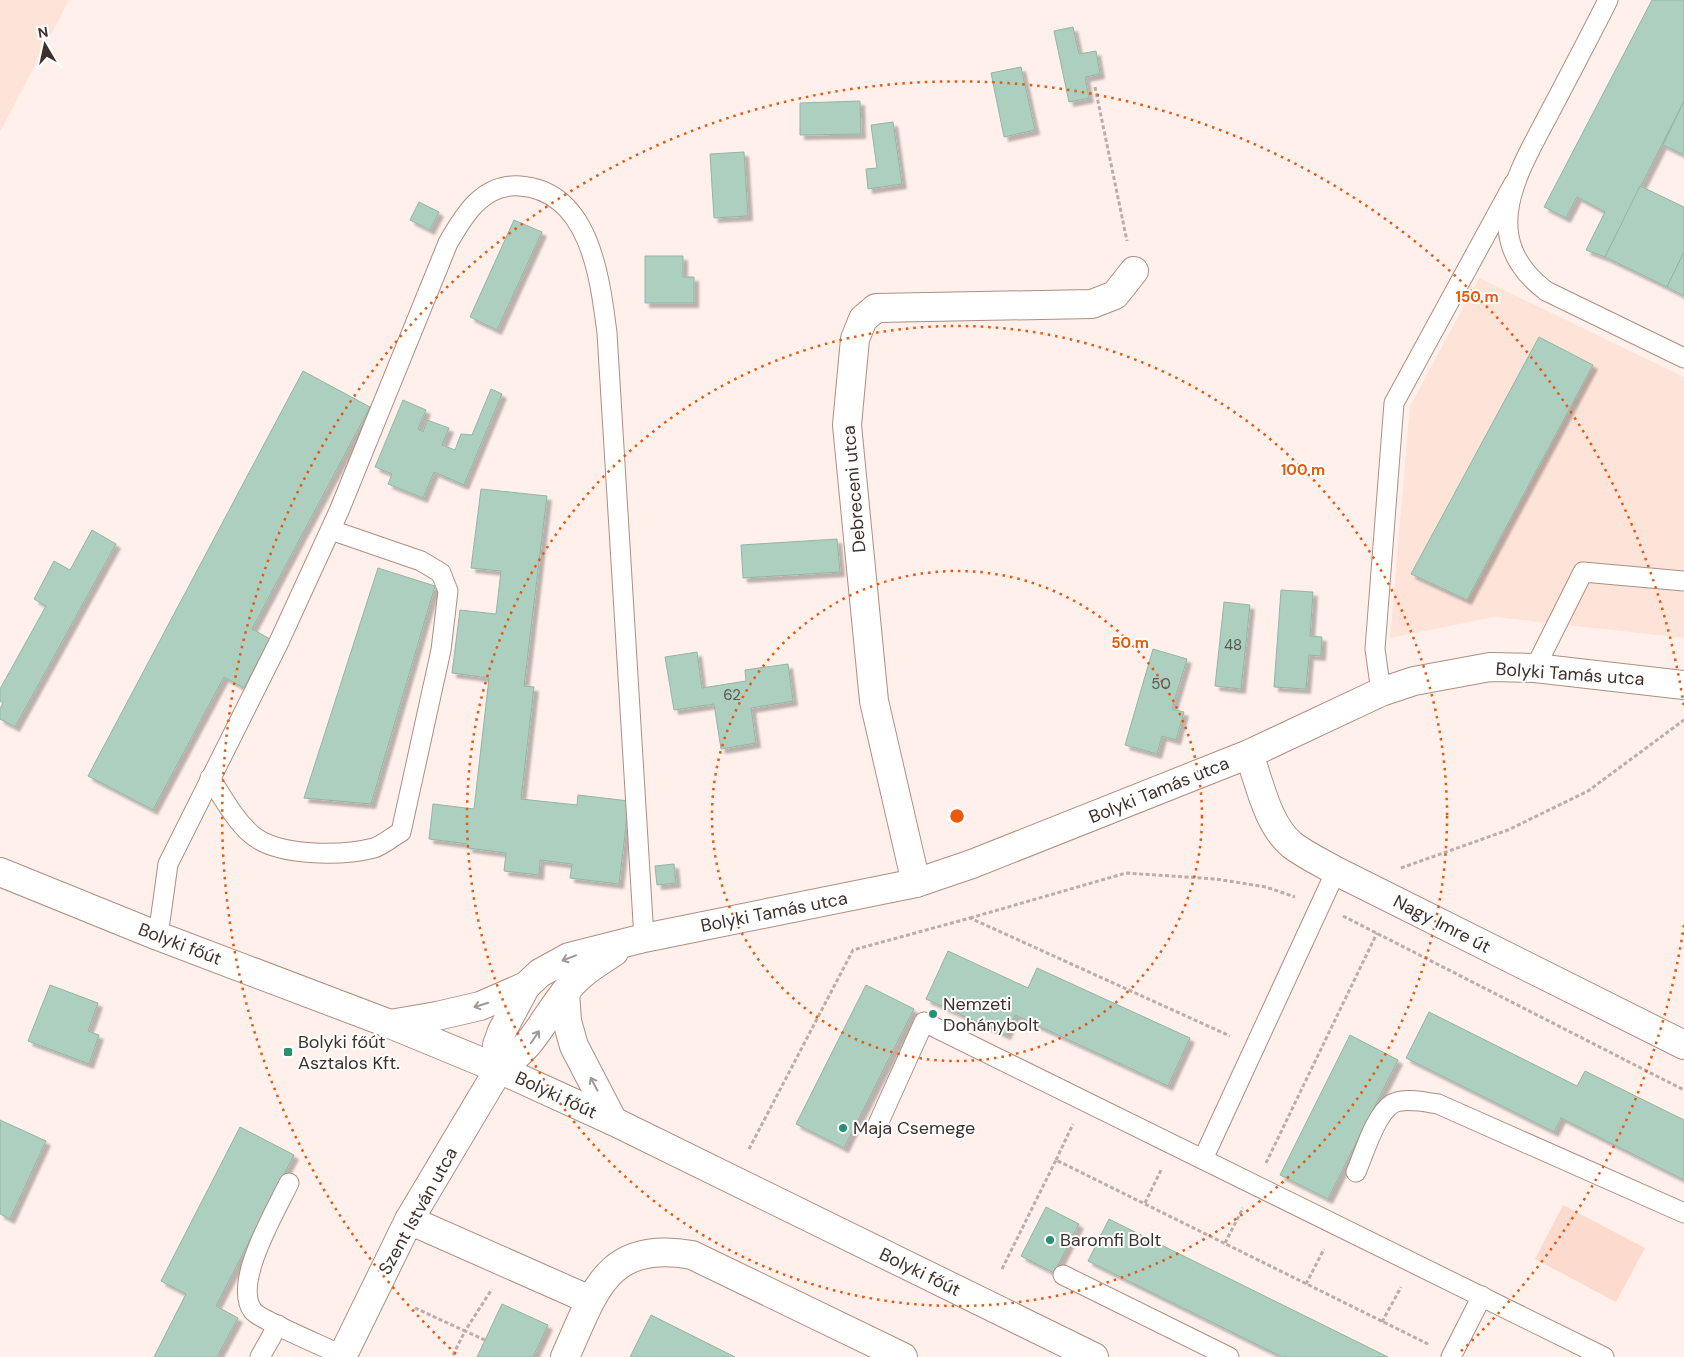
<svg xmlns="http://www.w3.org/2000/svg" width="1684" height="1357" font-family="'DM Sans',sans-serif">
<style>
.built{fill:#fee3d9}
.green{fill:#fcdbce}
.building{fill:#accfbf;stroke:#93b5a6;filter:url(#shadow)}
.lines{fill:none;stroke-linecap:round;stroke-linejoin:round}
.lane-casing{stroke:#ae8e81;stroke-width:21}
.street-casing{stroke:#ae8e81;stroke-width:30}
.secondary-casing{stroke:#ae8e81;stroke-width:30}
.path{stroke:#bbada8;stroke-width:3;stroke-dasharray:4 2.5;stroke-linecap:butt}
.lane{stroke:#fff;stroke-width:19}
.street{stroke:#fff;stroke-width:28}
.secondary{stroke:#fff;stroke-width:28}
.oneway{stroke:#9e9896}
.ring{fill:none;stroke:#e8590c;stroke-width:2.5;stroke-dasharray:2.5 5}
.poi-dot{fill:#28916f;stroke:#fff;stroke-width:2}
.labels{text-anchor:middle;stroke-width:4;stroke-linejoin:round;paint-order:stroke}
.number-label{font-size:15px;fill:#5a5851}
.street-label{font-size:18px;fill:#3e312c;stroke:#fff}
.poi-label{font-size:18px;fill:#3e312c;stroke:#fff;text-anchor:start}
.centre{fill:#e8590c;stroke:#fff;stroke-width:2.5}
.ring-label{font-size:15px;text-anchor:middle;font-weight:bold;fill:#e8590c;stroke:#fff;stroke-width:4;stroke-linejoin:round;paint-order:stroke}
</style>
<defs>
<filter id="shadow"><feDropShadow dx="4.5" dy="4.5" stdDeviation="1" flood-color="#0004"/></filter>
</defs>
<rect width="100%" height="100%" fill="#fff0eb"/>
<g class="built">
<polygon points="0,0 69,0 0,132"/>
<polygon points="1479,278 1684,377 1684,638 1494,617 1390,638 1410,406"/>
</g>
<polygon class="green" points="1563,1205 1645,1248 1616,1302 1535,1259"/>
<g class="building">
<polygon points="1652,0 1684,0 1684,101 1605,257 1586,250 1605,212 1577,197 1566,218 1544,207"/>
<polygon points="1073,27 1079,54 1096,51 1100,74 1085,77 1089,98 1069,102 1054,31"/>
<polygon points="1021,67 1035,130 1004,137 991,73"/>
<polygon points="860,101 861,134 800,135 800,103"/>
<polygon points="1684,101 1684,155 1663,145"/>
<polygon points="893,122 902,184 868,189 866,169 877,168 871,125"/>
<polygon points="744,152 748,216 714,218 710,154"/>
<polygon points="1640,186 1684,207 1684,252 1667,287 1605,257"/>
<polygon points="419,202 439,212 430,230 410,220"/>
<polygon points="514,220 542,232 497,330 470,317"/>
<polygon points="1684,252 1684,296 1667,287"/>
<polygon points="645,256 683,256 683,277 694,277 694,303 645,303"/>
<polygon points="1539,337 1593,365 1467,600 1411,574"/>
<polygon points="303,371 370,407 252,629 270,639 244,688 224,677 153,810 88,776"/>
<polygon points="491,389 502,394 464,485 434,472 423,498 388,484 392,474 375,467 403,400 426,410 418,429 423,432 427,420 449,428 442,445 455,450 461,434 472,435"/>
<polygon points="481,489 547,496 524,686 534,687 521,799 577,805 578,795 629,801 619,884 570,878 572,864 540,860 539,875 504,871 506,853 468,848 468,844 429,839 433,804 474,809 489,678 452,673 460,610 496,614 501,571 471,568"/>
<polygon points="92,530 116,544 15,727 0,719 0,709 3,703 0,701 0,689 46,606 34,599 54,561 70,570"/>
<polygon points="837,539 840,572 743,578 741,545"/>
<polygon points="378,568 435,586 371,804 304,798"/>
<polygon points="1281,590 1313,592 1310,636 1322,637 1321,656 1309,655 1306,689 1274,687"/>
<polygon points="1224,602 1250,605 1241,689 1215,686"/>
<polygon points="1153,649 1187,659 1172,709 1184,712 1176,740 1162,736 1157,754 1125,745"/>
<polygon points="697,652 702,688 746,681 745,670 788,664 793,701 751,708 756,743 721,749 714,704 674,710 665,657"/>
<polygon points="674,864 676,883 657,885 655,866"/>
<polygon points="948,951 1028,988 1037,968 1190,1038 1168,1086 1015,1015 1006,1035 926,999"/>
<polygon points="50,985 98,1003 88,1031 99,1035 89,1064 28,1041"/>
<polygon points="866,985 914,1009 844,1148 796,1124"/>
<polygon points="1429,1012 1577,1086 1585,1071 1684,1120 1684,1180 1561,1118 1554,1132 1406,1058"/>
<polygon points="1350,1035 1398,1060 1328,1199 1280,1175"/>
<polygon points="0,1120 46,1141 10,1219 0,1214"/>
<polygon points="240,1127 294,1155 216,1306 238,1318 217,1357 154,1357 186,1294 161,1281"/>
<polygon points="1046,1207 1079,1224 1054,1273 1021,1256"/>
<polygon points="1109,1219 1135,1232 1388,1357 1282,1357 1088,1261"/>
<polygon points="502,1304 548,1325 533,1357 477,1357"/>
<polygon points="651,1315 735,1357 630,1357"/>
</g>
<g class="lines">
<g class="lane-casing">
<g id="lane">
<path d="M1608,0C1590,36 1571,72 1552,108C1520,170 1474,236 1546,291L1684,358"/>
<polyline points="1535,668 1583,572 1684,581"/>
<polyline points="1381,692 1375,649 1394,403 1514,183"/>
<path d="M210,778C222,796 234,819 251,834C277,857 342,856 374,848C383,845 392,837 401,832L441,650L448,591L441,573L421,561L331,530"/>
<path d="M158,936L168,864L278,644L339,511L448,243C464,215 483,183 520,186C590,191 600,278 607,333L644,938"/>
<polyline points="878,1124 924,1022 1604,1357"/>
<polyline points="1203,1159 1336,871"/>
<path d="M1356,1172C1364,1154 1375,1115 1392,1104C1404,1097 1425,1102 1438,1104L1684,1213"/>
<path d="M289,1183C275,1212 232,1284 253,1311C260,1320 328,1348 343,1356"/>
<polyline points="1063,1275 1229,1357"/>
<polyline points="260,1357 278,1325"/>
<polyline points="1451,1357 1482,1296"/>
</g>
</g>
<g class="street-casing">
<g id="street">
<path d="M1249,754C1260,784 1267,824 1292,845C1305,855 1322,863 1336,871L1684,1045"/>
<polyline points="916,883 874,701 847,425 855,339 863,319 876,308 1092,304 1115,295 1134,271"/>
<polyline points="565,992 567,1021 574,1046 613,1121"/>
<polyline points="390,1024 437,1016 480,1006 526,986 540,973 569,957 644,938 916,883 972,864 1249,754 1381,692 1414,681 1490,667 1535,668 1684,685"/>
<polyline points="499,1069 497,1045 502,1031 526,986"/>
<polyline points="409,1220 590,1300"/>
<path d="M342,1357L409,1220L499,1069C536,1044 540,1023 566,991C579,974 597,963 614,952"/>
<path d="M565,1357C595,1291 606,1240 692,1255L903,1357"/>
</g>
</g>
<g class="secondary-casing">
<polyline id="secondary" points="0,872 158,936 390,1024 499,1069 613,1121 1094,1357"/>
</g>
<g class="path">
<polyline points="1095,87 1127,241"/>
<polyline points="1401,868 1508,830 1588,791 1684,720"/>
<polyline points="1343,916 1684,1090"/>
<polyline points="970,918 1126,873 1216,879 1266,887 1295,897"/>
<polyline points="749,1149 853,950 970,918 1230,1036"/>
<polyline points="1056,1160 1073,1124"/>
<polyline points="1266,1163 1377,933"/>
<polyline points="1145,1203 1162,1168"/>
<polyline points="1225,1243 1243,1208"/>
<polyline points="1002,1269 1056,1160 1428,1344"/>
<polyline points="1306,1284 1324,1249"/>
<polyline points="415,1308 465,1331 452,1357"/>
<polyline points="1382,1322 1401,1287"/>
<polyline points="485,1340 465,1331 492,1289"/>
</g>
<use href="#lane" class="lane"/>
<use href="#street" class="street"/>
<use href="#secondary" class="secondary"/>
</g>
<defs><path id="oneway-shaft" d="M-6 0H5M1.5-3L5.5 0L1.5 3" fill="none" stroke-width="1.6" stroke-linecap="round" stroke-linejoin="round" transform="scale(1.25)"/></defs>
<g class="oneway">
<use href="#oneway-shaft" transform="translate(569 958) rotate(159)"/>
<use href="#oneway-shaft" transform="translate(481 1005) rotate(162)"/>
<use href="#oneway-shaft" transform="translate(535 1037) rotate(-56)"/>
<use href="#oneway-shaft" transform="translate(594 1084) rotate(-118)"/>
</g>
<g class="ring">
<circle cx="957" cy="816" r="245"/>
<circle cx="957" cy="816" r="490"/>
<path d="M1684 925A735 735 0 0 1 1458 1354M456 1354A735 735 0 1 1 1684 707"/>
</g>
<g class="poi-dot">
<circle cx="933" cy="1014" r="5"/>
<rect x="283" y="1047" width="10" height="10" rx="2.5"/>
<circle cx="843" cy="1128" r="5"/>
<circle cx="1050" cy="1240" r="5"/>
</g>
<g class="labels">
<g class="number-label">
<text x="1233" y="650">48</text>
<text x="1161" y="689">50</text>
<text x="732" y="700">62</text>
</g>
<g class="street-label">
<text transform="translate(854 489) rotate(-95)" y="6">Debreceni utca</text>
<text transform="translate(1570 674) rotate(4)" y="6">Bolyki Tamás utca</text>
<text transform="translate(1159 790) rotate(-22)" y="6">Bolyki Tamás utca</text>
<text transform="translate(774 912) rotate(-11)" y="6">Bolyki Tamás utca</text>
<text transform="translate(1442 924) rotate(27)" y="6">Nagy Imre út</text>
<text transform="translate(180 944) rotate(21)" y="6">Bolyki főút</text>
<text transform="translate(556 1095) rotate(25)" y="6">Bolyki főút</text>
<text transform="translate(418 1211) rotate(-61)" y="6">Szent István utca</text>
<text transform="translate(920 1272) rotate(26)" y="6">Bolyki főút</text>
</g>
<g class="poi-label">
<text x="943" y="1010">Nemzeti<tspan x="943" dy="21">Dohánybolt</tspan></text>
<text x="298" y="1048">Bolyki főút<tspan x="298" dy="21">Asztalos Kft.</tspan></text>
<text x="853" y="1134">Maja Csemege</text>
<text x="1060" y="1246">Baromfi Bolt</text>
</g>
</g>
<circle cx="957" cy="816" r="8" class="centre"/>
<g class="ring-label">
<text x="1477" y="302">150 m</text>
<text x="1303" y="475">100 m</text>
<text x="1130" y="648">50 m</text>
</g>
<g transform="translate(45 45) rotate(351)" stroke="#ffffff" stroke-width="4" paint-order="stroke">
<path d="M0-4L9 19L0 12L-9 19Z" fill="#3e312c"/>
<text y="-8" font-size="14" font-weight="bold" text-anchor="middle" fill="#3e312c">N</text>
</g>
</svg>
